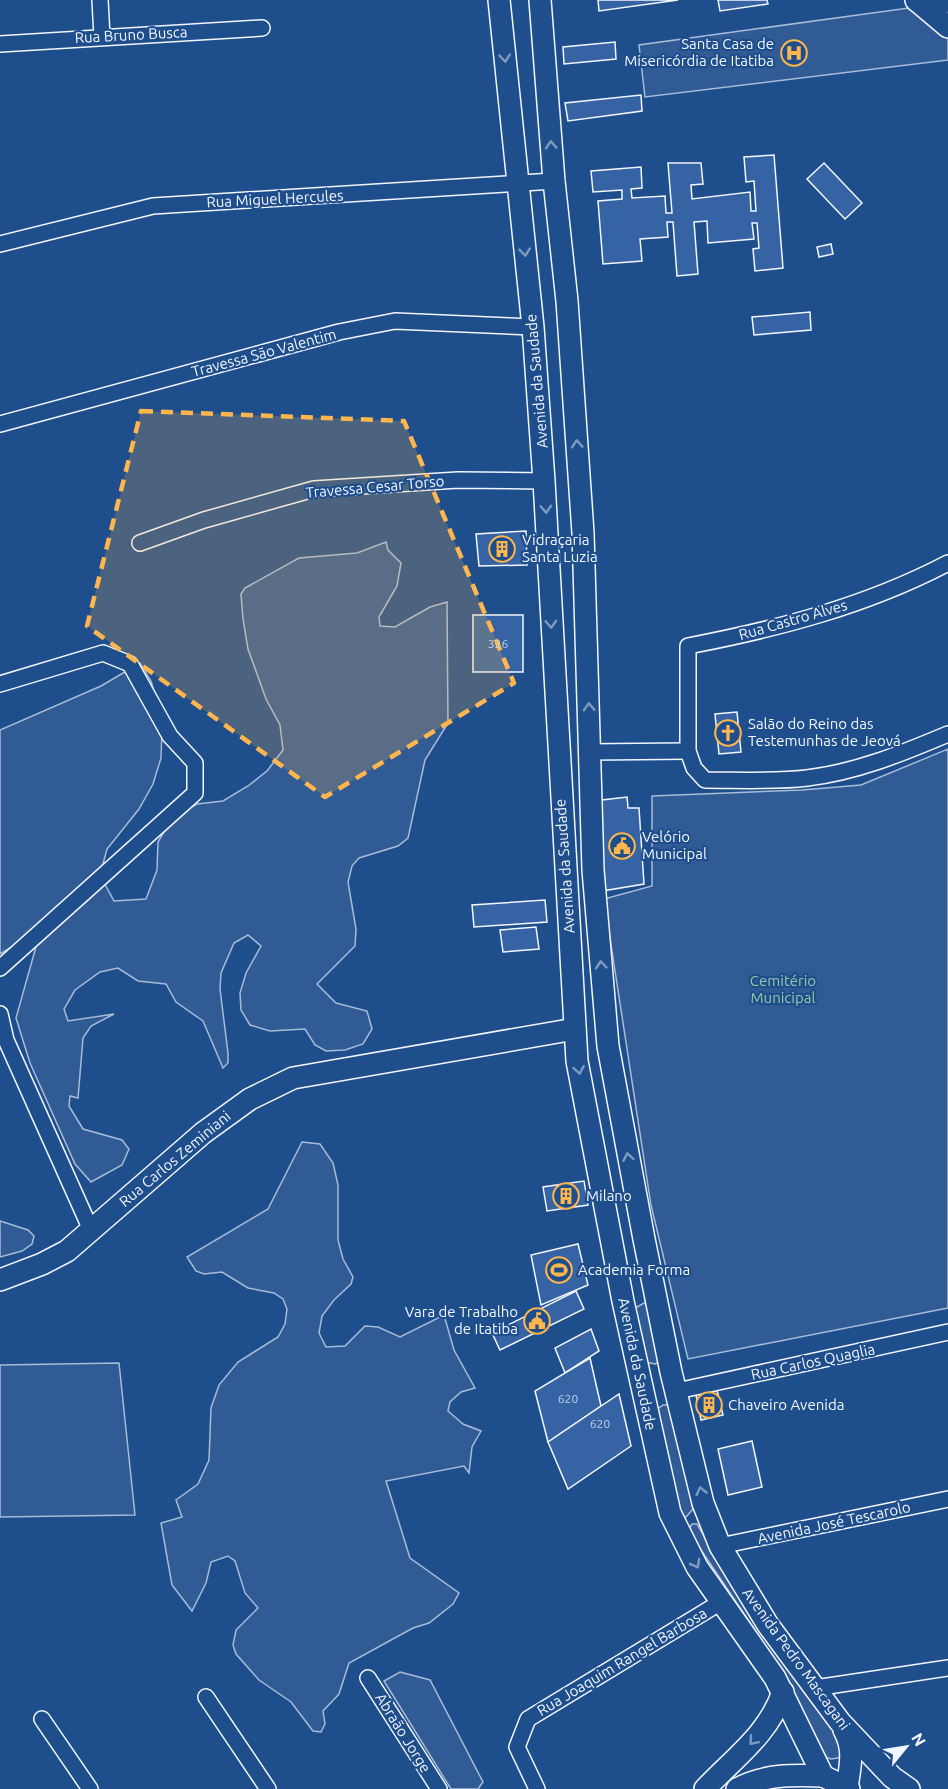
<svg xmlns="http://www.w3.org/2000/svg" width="948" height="1789" font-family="Ubuntu,sans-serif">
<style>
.built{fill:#305b95;stroke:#a8bbd7;stroke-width:1.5}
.building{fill:#3563a3;stroke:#f2f6ff;stroke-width:1.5}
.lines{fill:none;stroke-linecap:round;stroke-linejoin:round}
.street-casing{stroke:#f2f6ff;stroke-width:18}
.secondary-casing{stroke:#f2f6ff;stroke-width:24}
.street{stroke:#1f4e8c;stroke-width:15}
.secondary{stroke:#1f4e8c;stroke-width:21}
.oneway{stroke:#7e9ac0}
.marked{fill:#ffb74d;fill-opacity:0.2;stroke:#ffb74d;stroke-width:4.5;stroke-dasharray:12 8;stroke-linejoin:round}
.labels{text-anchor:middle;stroke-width:4.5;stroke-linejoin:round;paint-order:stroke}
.number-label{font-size:12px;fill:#c3d1e8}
.street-label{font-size:15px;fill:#f2f6ff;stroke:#1f4e8c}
.poi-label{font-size:15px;fill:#f2f6ff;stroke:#1f4e8c;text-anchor:start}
.park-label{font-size:15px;fill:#97c8a6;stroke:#1f4e8c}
</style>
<rect width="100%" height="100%" fill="#1f4e8c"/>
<g class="built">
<polygon points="916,7 948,33 948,60 645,97 639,45"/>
<polygon points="386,542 388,550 401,563 397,586 379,617 380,626 395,627 430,607 447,602 448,723 425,760 408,838 398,846 359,858 352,866 348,882 356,929 355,946 317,984 336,1003 367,1011 372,1029 363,1044 345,1050 326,1051 315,1045 305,1029 270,1031 250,1025 241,1010 240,993 246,973 261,946 248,935 234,943 221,973 220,989 228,1053 228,1063 223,1068 203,1021 176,1002 166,984 138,981 118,968 100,972 75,990 64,1009 68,1021 114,1014 91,1026 83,1038 78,1098 70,1096 69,1106 83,1129 122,1140 129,1149 122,1165 91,1182 75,1164 30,1063 16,1018 39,936 28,937 0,954 0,730 101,686 140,663 151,681 158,705 162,730 161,758 153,784 139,809 107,849 100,875 114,901 146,899 157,870 158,842 172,818 197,804 223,801 248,786 267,771 283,750 280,725 266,699 248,649 243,619 241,594 245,588 299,558 357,553"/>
<polygon points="948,749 948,1308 688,1359 651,1205 604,899 652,886 652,796 802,790 861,785"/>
<polygon points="302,1142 320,1144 333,1163 338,1185 338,1240 343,1259 353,1277 351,1284 334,1300 322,1316 319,1333 326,1347 345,1346 365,1326 378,1327 400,1337 444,1315 454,1350 475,1388 461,1392 450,1402 448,1411 463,1424 481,1431 472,1447 469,1473 464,1466 386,1481 410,1558 459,1593 453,1604 429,1623 413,1628 349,1663 339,1694 323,1711 325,1724 321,1732 313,1731 291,1702 259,1680 236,1654 233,1645 236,1630 258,1608 245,1593 235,1561 228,1556 211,1562 206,1583 192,1611 172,1585 161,1523 182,1517 176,1500 198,1484 209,1460 211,1408 219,1385 238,1362 278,1337 285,1324 287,1309 283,1299 274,1293 248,1288 222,1272 204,1274 196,1271 187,1257 268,1209"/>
<polygon points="0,1221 28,1230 34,1236 32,1244 22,1251 0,1257"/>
<polygon points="644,1303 650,1306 659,1362 655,1364 645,1362 635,1308"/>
<polygon points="119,1363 135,1515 0,1517 0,1365"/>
<polygon points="663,1405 668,1405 673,1411 693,1509 686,1517 681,1516 655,1411"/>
<polygon points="692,1524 697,1524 740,1598 840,1739 841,1755 838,1758 831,1759 823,1756 786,1676 693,1538 688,1530"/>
<polygon points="400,1672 430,1680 483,1782 478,1789 451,1789 384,1681"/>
</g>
<g class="building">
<polygon points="598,0 678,0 599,11"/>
<polygon points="718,0 767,0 768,4 720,11"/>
<polygon points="615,42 616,59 564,64 563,47"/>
<polygon points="641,95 642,111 568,121 565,103"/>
<polygon points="774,155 783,268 755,271 753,249 759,248 757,223 752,223 754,239 708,243 707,221 694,222 698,274 677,276 673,222 667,222 668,237 640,239 642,261 603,264 598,201 622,199 622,190 593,192 591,171 641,167 642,188 631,189 632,198 665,196 666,213 672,213 668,163 701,163 703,184 691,185 692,199 750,192 751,211 756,211 754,181 746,182 744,157"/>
<polygon points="824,163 862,203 845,219 807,179"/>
<polygon points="831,244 833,254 819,257 817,247"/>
<polygon points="810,312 811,330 754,335 752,317"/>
<polygon points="526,531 527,565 479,566 476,534"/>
<rect x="473" y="615" width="50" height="57"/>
<polygon points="737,712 741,752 719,754 715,714"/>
<polygon points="627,797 628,808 639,808 644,884 602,891 602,800"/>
<polygon points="545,900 547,922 474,927 472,905"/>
<polygon points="536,927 539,949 503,952 500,930"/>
<polygon points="584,1181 588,1205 547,1211 543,1187"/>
<polygon points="578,1244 588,1285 541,1305 531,1255"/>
<polygon points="576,1291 584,1309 500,1350 492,1333"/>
<polygon points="591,1329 599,1351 565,1373 555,1348"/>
<polygon points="590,1358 601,1406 548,1442 535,1391"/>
<polygon points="716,1386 723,1415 701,1420 696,1395 698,1391"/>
<polygon points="619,1394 631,1446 568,1489 548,1442"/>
<polygon points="752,1441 762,1487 728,1495 718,1449"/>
</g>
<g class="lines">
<g class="street-casing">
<g id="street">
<polyline points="100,0 102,37"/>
<polyline points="0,44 262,28"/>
<polyline points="0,244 153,206 554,181"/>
<polyline points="0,424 339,332 395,321 533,327"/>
<polyline points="140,543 204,520 314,489 458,480 544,481"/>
<path d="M948,563C866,606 777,629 688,646V751L694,768L705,780C739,780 774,782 807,778C857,772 903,753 948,734"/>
<polyline points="0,684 103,653 130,664 170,736 195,763 195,793 0,968"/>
<polyline points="590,752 688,751"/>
<polyline points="0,1014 6,1040 91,1230"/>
<polyline points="677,1391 948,1332"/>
<polyline points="720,1546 948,1499"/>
<polyline points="368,1678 439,1789"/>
<polyline points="815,1688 948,1668"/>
<polyline points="206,1697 268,1789"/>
<polyline points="42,1719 90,1789"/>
<polyline points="537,1789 517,1747 528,1719 721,1602"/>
</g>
</g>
<g class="secondary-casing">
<g id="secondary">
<polyline points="499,0 533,327 544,481 577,1061 623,1301 670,1513 697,1567 775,1678 823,1776 849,1789"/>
<polyline points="540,0 554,181 567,301 583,533 593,870 608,1046 644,1239 671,1372 703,1503 720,1546 768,1625 840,1722 892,1777 909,1789"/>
<polyline points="916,0 948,27"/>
<polyline points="917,1 948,2"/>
<polyline points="0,1280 42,1264 67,1251 203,1133 250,1099 293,1078 575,1029"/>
<path d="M844,1730C855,1750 850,1766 847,1788"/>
<path d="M705,1789C735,1757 768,1735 783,1692"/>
<path d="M737,1789C765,1774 792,1775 823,1776"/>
</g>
</g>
<use href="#street" class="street"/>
<use href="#secondary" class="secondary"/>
</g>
<defs><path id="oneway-chevron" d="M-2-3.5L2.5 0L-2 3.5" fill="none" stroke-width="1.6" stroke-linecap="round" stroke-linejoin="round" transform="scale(1.5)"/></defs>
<g class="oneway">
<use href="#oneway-chevron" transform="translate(505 58) rotate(84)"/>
<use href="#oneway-chevron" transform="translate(551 145) rotate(-94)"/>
<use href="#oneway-chevron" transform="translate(525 252) rotate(84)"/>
<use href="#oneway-chevron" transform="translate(577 444) rotate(-94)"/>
<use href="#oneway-chevron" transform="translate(546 509) rotate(87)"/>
<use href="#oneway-chevron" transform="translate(551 624) rotate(87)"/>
<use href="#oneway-chevron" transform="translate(589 707) rotate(-92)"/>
<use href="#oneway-chevron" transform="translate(601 965) rotate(-95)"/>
<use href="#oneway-chevron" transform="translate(579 1070) rotate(80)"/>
<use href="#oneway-chevron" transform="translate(628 1157) rotate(-100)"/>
<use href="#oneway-chevron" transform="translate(701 1491) rotate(-103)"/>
<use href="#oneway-chevron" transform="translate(696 1564) rotate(61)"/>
<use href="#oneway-chevron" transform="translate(753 1741) rotate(131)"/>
</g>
<path class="marked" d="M141,411L404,421L514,683L325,797L87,626Z"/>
<defs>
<g id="hospital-ring" transform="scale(1.35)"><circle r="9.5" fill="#1f4e8c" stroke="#ffb74d" stroke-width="1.5"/><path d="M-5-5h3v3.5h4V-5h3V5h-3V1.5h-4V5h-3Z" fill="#ffb74d"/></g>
<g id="building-ring" transform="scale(1.35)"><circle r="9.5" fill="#1f4e8c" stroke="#ffb74d" stroke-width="1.5"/><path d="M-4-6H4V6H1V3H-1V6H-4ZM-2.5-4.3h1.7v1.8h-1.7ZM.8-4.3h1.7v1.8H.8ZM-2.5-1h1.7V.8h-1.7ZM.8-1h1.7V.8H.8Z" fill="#ffb74d"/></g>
<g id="church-ring" transform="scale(1.35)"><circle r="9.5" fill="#1f4e8c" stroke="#ffb74d" stroke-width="1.5"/><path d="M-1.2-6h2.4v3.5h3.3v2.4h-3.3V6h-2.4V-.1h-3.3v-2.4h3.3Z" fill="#ffb74d"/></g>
<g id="civic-ring" transform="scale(1.35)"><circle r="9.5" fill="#1f4e8c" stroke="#ffb74d" stroke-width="1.5"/><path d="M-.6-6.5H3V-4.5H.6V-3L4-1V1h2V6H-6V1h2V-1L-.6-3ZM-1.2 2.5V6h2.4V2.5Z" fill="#ffb74d"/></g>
<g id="stadium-ring" transform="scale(1.35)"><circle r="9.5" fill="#1f4e8c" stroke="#ffb74d" stroke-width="1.5"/><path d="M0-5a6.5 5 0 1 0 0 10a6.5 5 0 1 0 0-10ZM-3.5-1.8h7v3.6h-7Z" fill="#ffb74d"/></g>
</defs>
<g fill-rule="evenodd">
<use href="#hospital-ring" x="794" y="53"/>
<use href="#building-ring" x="502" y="549"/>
<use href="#church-ring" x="728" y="733"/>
<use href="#civic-ring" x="622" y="846"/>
<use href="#building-ring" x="566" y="1196"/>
<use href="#stadium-ring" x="559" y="1270"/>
<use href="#civic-ring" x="537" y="1321"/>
<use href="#building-ring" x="709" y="1405"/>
</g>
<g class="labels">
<g class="number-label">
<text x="498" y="648">326</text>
<text x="568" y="1403">620</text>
<text x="600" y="1428">620</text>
</g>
<g class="street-label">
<text transform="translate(131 35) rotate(-3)" y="5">Rua Bruno Busca</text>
<text transform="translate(275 199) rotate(-3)" y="5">Rua Miguel Hercules</text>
<text transform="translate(264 353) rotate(-15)" y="5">Travessa São Valentim</text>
<text transform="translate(537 381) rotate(-95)" y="5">Avenida da Saudade</text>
<text transform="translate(375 487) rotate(-5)" y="5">Travessa Cesar Torso</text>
<text transform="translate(793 620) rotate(-16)" y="5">Rua Castro Alves</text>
<text transform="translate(565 866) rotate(-94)" y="5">Avenida da Saudade</text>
<text transform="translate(175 1159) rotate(-40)" y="5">Rua Carlos Zeminiani</text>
<text transform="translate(813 1362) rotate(-12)" y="5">Rua Carlos Quaglia</text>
<text transform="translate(637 1364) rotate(78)" y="5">Avenida da Saudade</text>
<text transform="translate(834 1523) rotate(-12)" y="5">Avenida José Tescarolo</text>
<text transform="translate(796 1659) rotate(54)" y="5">Avenida Pedro Mascagani</text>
<text transform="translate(622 1662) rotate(-31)" y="5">Rua Joaquim Rangel Barbosa</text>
<text transform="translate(403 1733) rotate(58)" y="5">Abraão Jorge</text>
</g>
<g class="poi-label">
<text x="774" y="49" text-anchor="end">Santa Casa de<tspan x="774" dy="17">Misericórdia de Itatiba</tspan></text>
<text x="522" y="545">Vidraçaria<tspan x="522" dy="17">Santa Luzia</tspan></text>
<text x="748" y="729">Salão do Reino das<tspan x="748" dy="17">Testemunhas de Jeová</tspan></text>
<text x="642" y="842">Velório<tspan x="642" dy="17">Municipal</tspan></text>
<text x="586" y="1201">Milano</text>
<text x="578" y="1275">Academia Forma</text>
<text x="518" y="1317" text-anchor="end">Vara de Trabalho<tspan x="518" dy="17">de Itatiba</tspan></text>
<text x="728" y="1410">Chaveiro Avenida</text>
</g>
<g class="park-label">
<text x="783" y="986">Cemitério<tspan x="783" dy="17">Municipal</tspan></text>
</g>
</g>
<g transform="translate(906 1747) rotate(60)" stroke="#1f4e8c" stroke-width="4.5" paint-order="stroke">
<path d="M0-4.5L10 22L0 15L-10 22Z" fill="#f2f6ff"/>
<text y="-9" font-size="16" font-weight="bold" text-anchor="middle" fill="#f2f6ff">N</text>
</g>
</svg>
